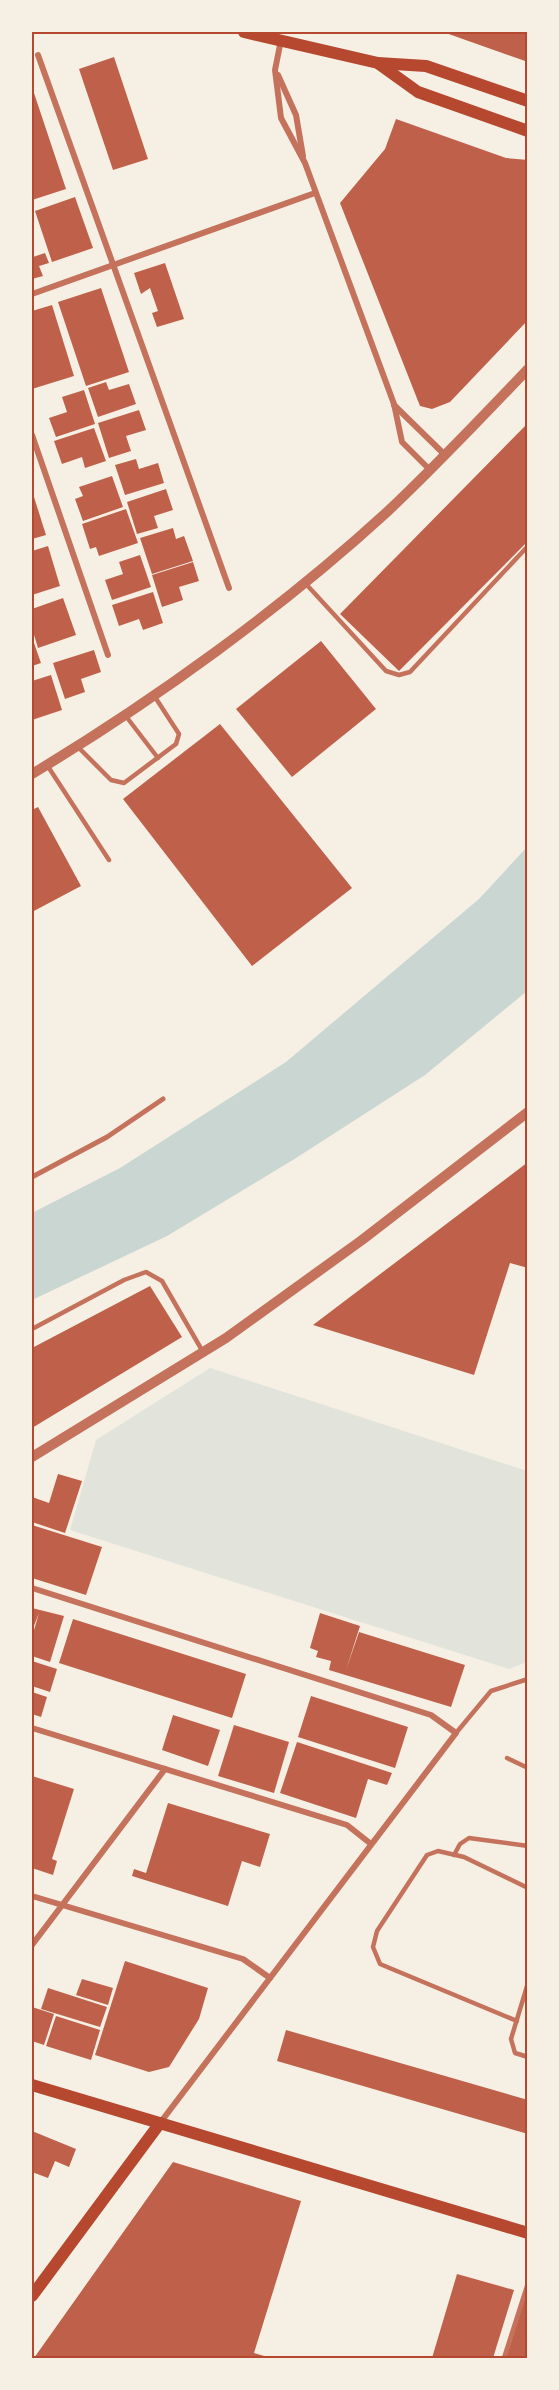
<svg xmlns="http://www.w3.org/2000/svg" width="559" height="2390" font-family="'PT Sans',sans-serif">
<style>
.green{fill:#e2e4dc}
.water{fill:#c9d6d2}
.building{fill:#bf614a}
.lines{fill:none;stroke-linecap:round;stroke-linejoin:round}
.service{stroke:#c5725c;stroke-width:4.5}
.pedestrian{stroke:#c5725c;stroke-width:5}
.minor{stroke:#c5725c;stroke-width:6}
.tertiary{stroke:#c5725c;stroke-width:10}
.secondary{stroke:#b5482f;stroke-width:12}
.neatline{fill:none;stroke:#b5482f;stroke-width:2}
</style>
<rect width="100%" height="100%" fill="#f6efe4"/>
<polygon class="green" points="210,1368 527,1471 527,1662 509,1669 70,1530 96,1440"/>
<polygon class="water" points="527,847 527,991 425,1075 296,1158 167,1236 32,1300 32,1213 120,1168 286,1062 479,899"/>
<g class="building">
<polygon points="443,32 528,32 528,62"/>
<polygon points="114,57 148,159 113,170 79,69"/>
<polygon points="32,87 66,189 32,200"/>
<polygon points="396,119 506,158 528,160 528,320 450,402 432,409 420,406 340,203 385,149"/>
<polygon points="75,197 93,248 52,262 35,211"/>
<polygon points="32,252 33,257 45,253 49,263 39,266 43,276 32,279"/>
<polygon points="165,263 184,319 157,327 152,313 158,311 150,288 141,294 134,273"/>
<polygon points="101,288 129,372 86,386 58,302"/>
<polygon points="52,305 74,376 32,389 32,311"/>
<polygon points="106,382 109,390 129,384 136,404 98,417 88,388"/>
<polygon points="84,390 95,424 56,437 49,418 67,412 62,397"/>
<polygon points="139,410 146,430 126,436 131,451 109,458 98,423"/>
<polygon points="528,423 528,541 399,671 340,614"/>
<polygon points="94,428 106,461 85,468 82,457 62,464 54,441"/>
<polygon points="136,459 139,469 158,463 164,483 125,495 115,465"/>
<polygon points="112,476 123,507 83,521 75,499 83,496 79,487"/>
<polygon points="166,489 173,510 154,516 158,528 137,534 127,502"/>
<polygon points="34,497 46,535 32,539 32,498"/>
<polygon points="126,509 138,543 99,556 96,547 90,549 82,524"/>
<polygon points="173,528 176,539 184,536 193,561 152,574 140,538"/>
<polygon points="48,546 60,586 32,595 32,551"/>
<polygon points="140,555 151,587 112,600 105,580 123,574 119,562"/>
<polygon points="193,562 199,581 179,587 183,600 162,607 152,575"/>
<polygon points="153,592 163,623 143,630 139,619 119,626 112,605"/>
<polygon points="63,598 76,635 38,648 32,628 32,609"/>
<polygon points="32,640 33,640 41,663 32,666"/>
<polygon points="321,641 376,709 292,777 236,709"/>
<polygon points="94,650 101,672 81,679 85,692 65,699 53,663"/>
<polygon points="51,675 62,710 32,720 32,681"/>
<polygon points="220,724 352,888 252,966 123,799"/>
<polygon points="38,807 81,886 32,912 32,810"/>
<polygon points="528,1162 528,1268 510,1263 474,1375 313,1325"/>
<polygon points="150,1286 182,1337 32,1428 32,1348"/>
<polygon points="58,1474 82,1481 65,1533 32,1522 32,1497 49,1503"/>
<polygon points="32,1525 102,1547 86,1595 32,1578"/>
<polygon points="32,1608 64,1616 50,1662 32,1656 32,1637 39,1613 32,1631"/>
<polygon points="320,1613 360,1626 346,1670 359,1632 465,1665 451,1707 329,1670 331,1661 316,1657 318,1651 310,1648"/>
<polygon points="73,1619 246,1674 232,1718 59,1663"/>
<polygon points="32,1661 57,1669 50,1692 32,1686"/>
<polygon points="32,1692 47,1697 41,1717 32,1714"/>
<polygon points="311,1696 408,1727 395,1768 298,1737"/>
<polygon points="173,1715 220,1730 208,1766 162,1750"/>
<polygon points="234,1725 289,1742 274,1793 218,1776"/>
<polygon points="297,1742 392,1773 387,1785 368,1779 356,1818 280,1793"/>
<polygon points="32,1776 74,1789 52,1859 57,1861 53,1875 32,1868"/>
<polygon points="168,1803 270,1834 260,1867 242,1861 228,1906 132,1876 134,1869 146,1873"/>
<polygon points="125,1961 208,1988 199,2019 169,2067 149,2072 95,2055"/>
<polygon points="82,1979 113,1988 108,2005 76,1995"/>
<polygon points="48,1988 107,2007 100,2027 41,2009"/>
<polygon points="32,2007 54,2014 44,2045 32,2041"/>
<polygon points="56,2016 100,2030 91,2060 46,2046"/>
<polygon points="286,2030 528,2100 528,2134 277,2061"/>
<polygon points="32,2131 76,2149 69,2167 55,2161 48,2178 32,2172"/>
<polygon points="173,2162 301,2201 254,2353 271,2358 34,2358"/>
<polygon points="457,2274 514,2290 493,2358 432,2358"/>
<polygon points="527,2291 528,2358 506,2358"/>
</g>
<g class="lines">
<g class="service">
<polyline points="306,584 386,671 399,675 410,672 528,546"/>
<polyline points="125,715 158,758"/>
<polyline points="78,747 111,780 124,783 176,744 179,734 155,697"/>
<polyline points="47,765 109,860"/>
<polyline points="32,1329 124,1280 146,1272 162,1281 203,1352"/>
<polyline points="456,1733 491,1691 528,1679"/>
<polyline points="507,1758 528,1768"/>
<polyline points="454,1855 460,1844 469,1838 528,1846"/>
<polyline points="528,1983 511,2039 515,2053 528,2057"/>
<polyline points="517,2021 380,1964 373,1947 377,1931 427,1855 438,1851 464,1857 528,1888"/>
<polyline points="504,2358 528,2283"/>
</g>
<polyline class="pedestrian" points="32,1177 107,1137 163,1099"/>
<g class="minor">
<polyline points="281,40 275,70 281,118 305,163 394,404 402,442 430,470"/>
<polyline points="38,55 229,588"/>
<polyline points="278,75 296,115 303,156"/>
<polyline points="32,294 315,193"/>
<polyline points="394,405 445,455"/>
<polyline points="32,435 108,655"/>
<polyline points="32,1588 431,1715 456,1733 160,2123"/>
<polyline points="32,1728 347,1825 371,1844"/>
<polyline points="32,1896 243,1959 270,1978"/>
<polyline points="32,1945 165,1769"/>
</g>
<g class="tertiary">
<path d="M32,774C155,700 281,609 387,512C436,466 482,417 528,369"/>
<polyline points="32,1457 226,1338 362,1240 528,1112"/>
</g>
<g class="secondary">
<polyline points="244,32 378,63 426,66 528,101"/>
<polyline points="379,64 418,92 528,131"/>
<polyline points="32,2085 528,2233"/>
<polyline points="32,2296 160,2123"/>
</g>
</g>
<rect width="559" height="2390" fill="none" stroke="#f6efe4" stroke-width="66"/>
<rect x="33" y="33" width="493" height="2324" class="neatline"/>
</svg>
